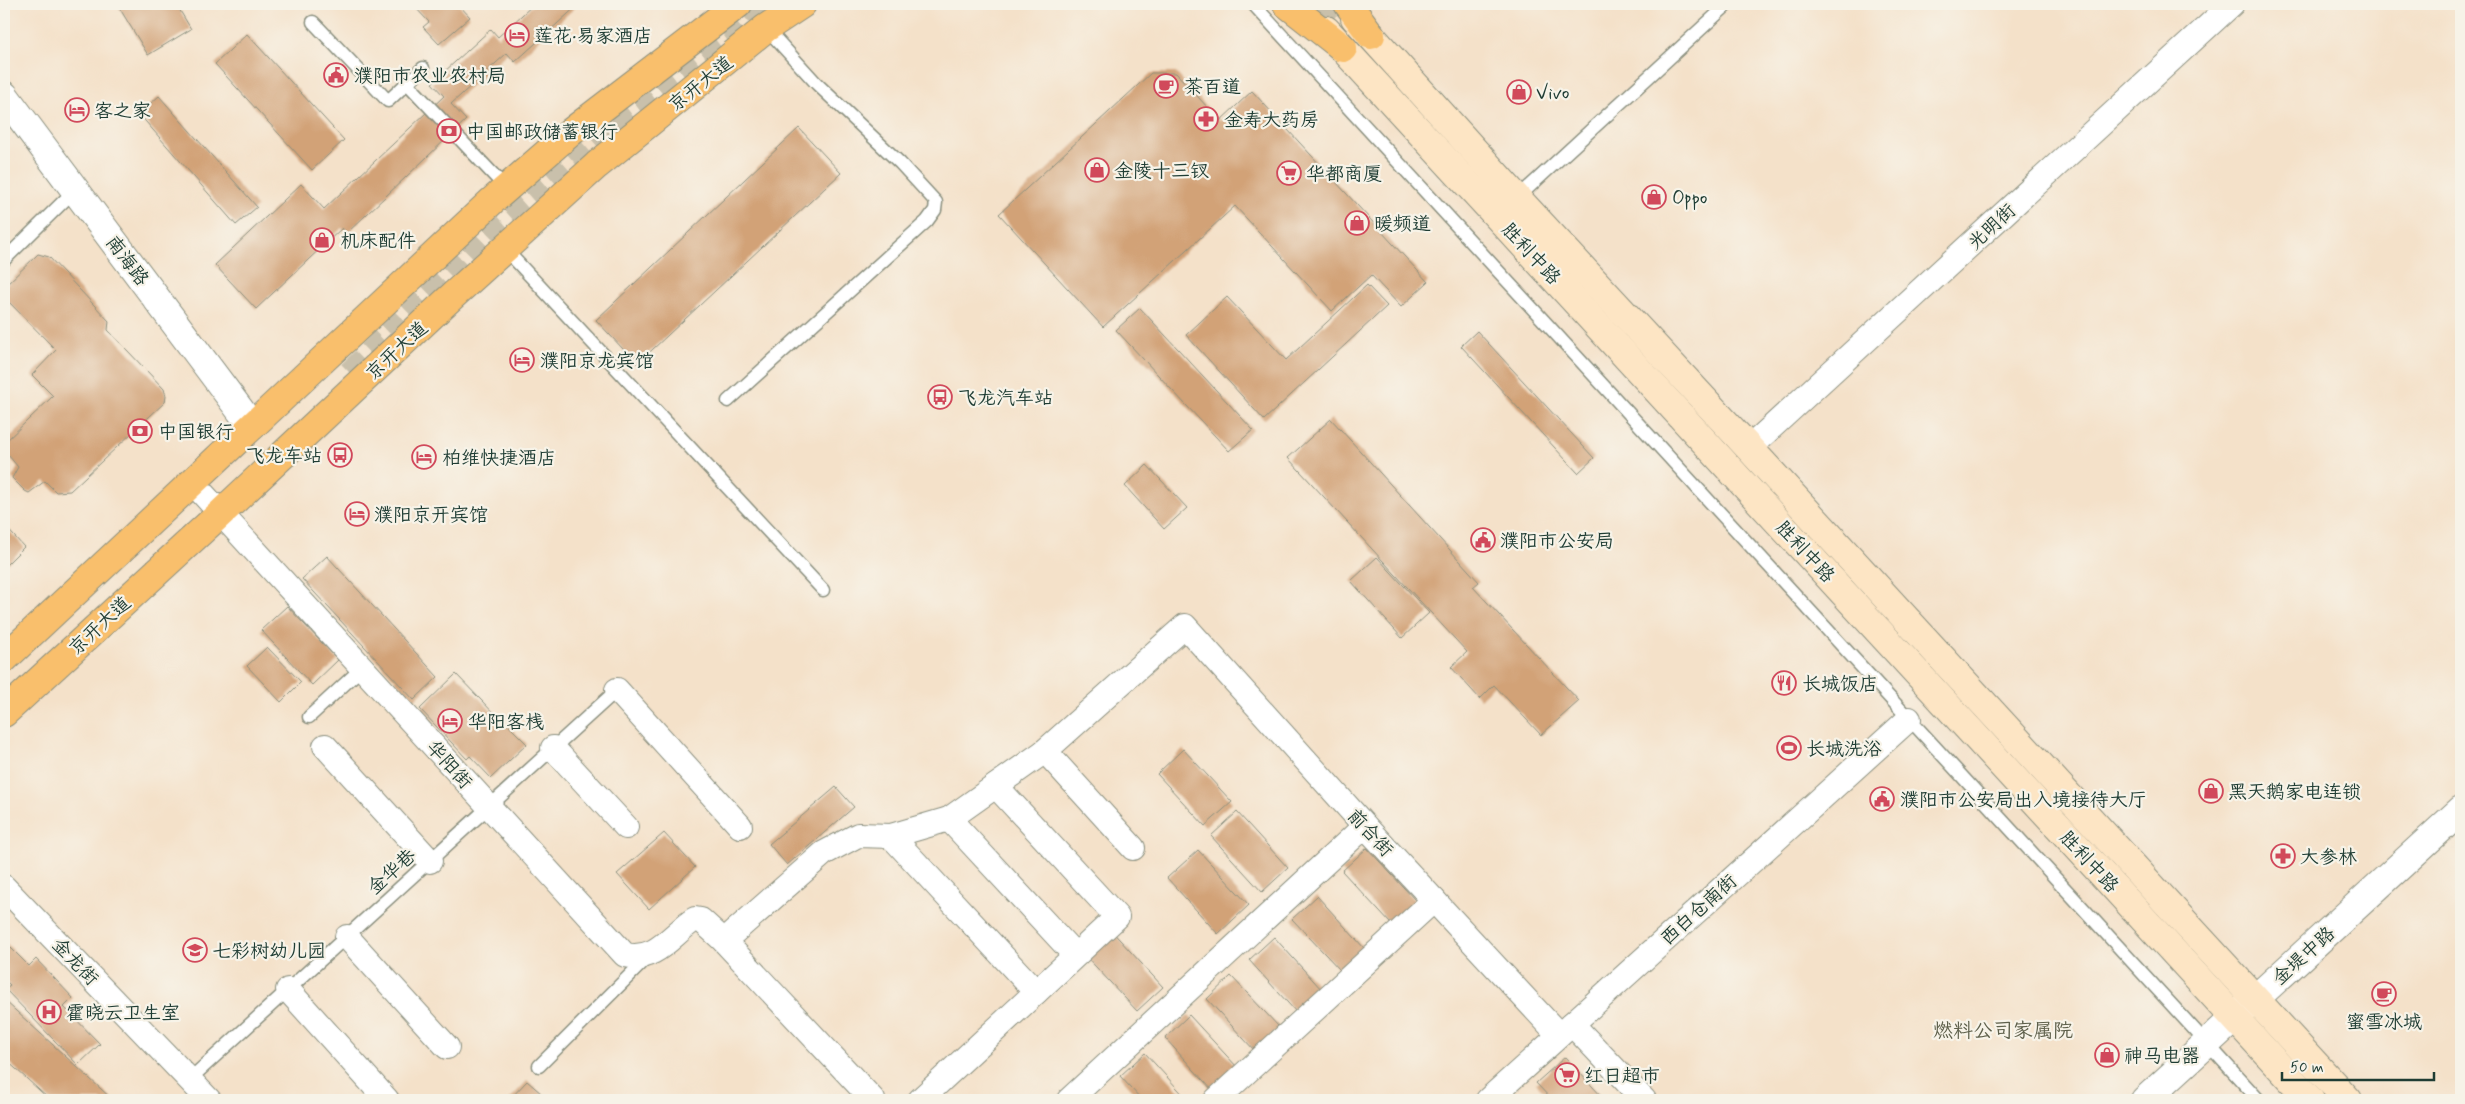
<svg xmlns="http://www.w3.org/2000/svg" width="2465" height="1104" font-family="Mynerve,'LXGW WenKai TC',sans-serif">
<style>
.building{fill:#d2a277}
.lines{fill:none;stroke-linecap:round;stroke-linejoin:round}
.pedestrian-tunnel{stroke:#c9c0ab;stroke-width:19;stroke-dasharray:19 9;stroke-linecap:butt}
.service-casing{stroke:#8a8f7e;stroke-width:15}
.minor-casing{stroke:#8a8f7e;stroke-width:26}
.tertiary-casing{stroke:#8a8f7e;stroke-width:30}
.secondary-casing{stroke:#8a8f7e;stroke-width:30}
.primary-casing{stroke:#8a8f7e;stroke-width:30}
.service{stroke:#fff;stroke-width:12}
.minor{stroke:#fff;stroke-width:24}
.tertiary{stroke:#fff;stroke-width:28}
.secondary{stroke:#fde5c4;stroke-width:28}
.primary{stroke:#f9bf6c;stroke-width:28}
.labels{text-anchor:middle;stroke-width:4.5;stroke-linejoin:round;paint-order:stroke}
.poi-label{font-size:19px;fill:#1f3d34;stroke:#f7f3e8;text-anchor:start}
.street-label{font-size:19px;fill:#1f3d34;stroke:#f7f3e8}
.neighbourhood-label{font-size:20px;fill:#5e604b;stroke:#f7f3e8}
</style>
<rect width="100%" height="100%" fill="#f7f3e8"/>
<filter id="ink" filterUnits="userSpaceOnUse"><feTurbulence type="fractalNoise" baseFrequency=".02" numOctaves="2"/><feDisplacementMap in="SourceGraphic" scale="10" xChannelSelector="R" yChannelSelector="G"/><feConvolveMatrix kernelMatrix="1 2 1 2 8 2 1 2 1" color-interpolation-filters="sRGB"/></filter>
<filter id="wash" filterUnits="userSpaceOnUse"><feTurbulence type="fractalNoise" baseFrequency=".0096" numOctaves="4" result="noise"/><feDisplacementMap in="SourceGraphic" scale="20" xChannelSelector="R" yChannelSelector="G"/><feGaussianBlur stdDeviation="1.12" result="paint"/><feColorMatrix in="noise" values="0 0 0 0 0 0 0 0 0 0 0 0 0 0 0 0 0 1.4 0 .05"/><feComposite in="paint" operator="in"/></filter>
<g filter="url(#wash)">
<rect width="100%" height="100%" fill="#f4e1c9"/>
<g id="blocks">
<g class="building">
<polygon points="117,4 176,4 191,29 148,55"/>
<polygon points="412,4 458,4 470,17 439,44 423,27 429,22"/>
<polygon points="534,4 579,4 515,62 507,53 451,104 466,120 347,233 342,228 256,309 215,265 301,184 324,209 444,96 432,83 491,29 498,37"/>
<polygon points="247,34 344,140 312,170 215,64"/>
<polygon points="1151,73 1176,73 1220,121 1252,91 1428,282 1401,307 1371,275 1332,311 1235,206 1103,327 999,214"/>
<polygon points="159,96 257,207 236,225 139,114"/>
<polygon points="799,128 841,173 637,364 596,320"/>
<polygon points="38,254 49,257 109,321 108,330 164,389 166,396 165,402 70,491 56,492 45,481 29,493 25,491 12,478 18,467 4,450 4,443 53,396 32,375 56,350 4,297 4,287"/>
<polygon points="1367,285 1387,306 1264,420 1186,335 1227,297 1286,360"/>
<polygon points="1140,308 1253,430 1229,451 1116,330"/>
<polygon points="1477,331 1594,458 1578,473 1461,346"/>
<polygon points="1331,419 1479,582 1473,587 1579,701 1541,735 1494,685 1480,699 1451,667 1467,652 1288,458"/>
<polygon points="1147,465 1187,508 1164,529 1125,486"/>
<polygon points="4,525 24,547 4,567"/>
<polygon points="327,556 438,677 414,700 302,579"/>
<polygon points="1377,557 1429,613 1402,638 1351,581"/>
<polygon points="287,606 338,660 312,685 261,630"/>
<polygon points="267,647 301,682 281,702 247,666"/>
<polygon points="456,674 504,724 506,723 527,744 491,778 470,756 467,759 420,709"/>
<polygon points="1183,749 1232,802 1205,826 1157,774"/>
<polygon points="836,787 854,807 787,865 769,844"/>
<polygon points="1237,812 1288,868 1262,892 1211,836"/>
<polygon points="664,833 695,867 649,909 617,874"/>
<polygon points="1367,848 1416,901 1391,924 1342,871"/>
<polygon points="1198,850 1249,905 1218,934 1167,878"/>
<polygon points="1317,896 1365,949 1341,971 1292,919"/>
<polygon points="1109,928 1163,987 1137,1011 1083,953"/>
<polygon points="1274,937 1322,990 1297,1013 1249,960"/>
<polygon points="4,941 29,966 36,959 73,998 64,1007 100,1044 78,1065 5,989 10,985 4,979"/>
<polygon points="1231,976 1280,1028 1255,1051 1207,999"/>
<polygon points="4,1000 113,1100 50,1100 4,1058"/>
<polygon points="1189,1015 1238,1068 1213,1091 1165,1038"/>
<polygon points="1145,1053 1188,1100 1142,1100 1120,1076"/>
<polygon points="1565,1057 1605,1100 1552,1100 1536,1083"/>
<polygon points="527,1081 549,1100 509,1100"/>
</g>
</g>
</g>
<g filter="url(#ink)">
<use href="#blocks" fill-opacity="0" stroke="#8a8f7e" stroke-width="1"/>
<g class="lines">
<g class="pedestrian-tunnel">
<polyline points="1321,4 1345,30"/>
<polyline points="348,371 492,230 620,118 769,4"/>
</g>
<g class="service-casing">
<g id="service">
<polyline points="1253,4 2259,1100"/>
<polyline points="313,22 388,101 423,68"/>
<polyline points="407,83 507,189"/>
<polyline points="1517,198 1728,4"/>
<polyline points="505,249 823,590"/>
<polyline points="4,260 75,190"/>
<polyline points="728,401 927,221 935,210 936,202 900,163 817,84 766,28"/>
<polyline points="309,717 362,668"/>
<polyline points="539,1066 649,956"/>
<polyline points="190,1079 617,690"/>
</g>
</g>
<g class="minor-casing">
<g id="minor">
<polyline points="1749,448 2232,4"/>
<path d="M193,483L625,955C657,962 671,934 695,919L701,920L724,941"/>
<polyline points="617,690 740,826"/>
<polyline points="325,746 430,861"/>
<polyline points="553,748 626,827"/>
<polyline points="1045,751 1133,848"/>
<polyline points="949,819 1075,955"/>
<polyline points="891,836 1036,992"/>
<polyline points="4,887 209,1100"/>
<polyline points="347,937 447,1047"/>
<polyline points="288,990 387,1100"/>
<polyline points="1572,1024 1644,1100"/>
<polyline points="873,1100 724,941 824,853 858,835 891,836 949,819 1045,751 1185,626 1365,826 1559,1035"/>
<polyline points="920,1100 1117,917 996,786"/>
<polyline points="1069,1100 1365,826"/>
<polyline points="1216,1100 1434,900"/>
<polyline points="1488,1100 1909,719"/>
</g>
</g>
<g class="tertiary-casing">
<g id="tertiary">
<polyline points="4,95 252,426"/>
<polyline points="2145,1100 2461,810"/>
</g>
</g>
<g class="secondary-casing">
<g id="secondary">
<polyline points="1355,18 1517,198 1749,448 2348,1100"/>
<polyline points="1326,30 2310,1100"/>
</g>
</g>
<g class="primary-casing">
<g id="primary">
<polyline points="1287,4 1343,48"/>
<polyline points="1348,4 1371,35"/>
<polyline points="4,659 492,201 571,132 738,4"/>
<polyline points="4,713 221,513 447,301 597,165 766,28 802,4"/>
</g>
</g>
<use href="#service" class="service"/>
<use href="#minor" class="minor"/>
<use href="#tertiary" class="tertiary"/>
<use href="#secondary" class="secondary"/>
<use href="#primary" class="primary"/>
</g>
</g>
<defs>
<g id="hotel-ring" transform="scale(1.25)"><circle r="9.5" fill="#f7f3e8" stroke="#d1495b" stroke-width="1.5"/><path d="M-6-4.5h1.5V1H6V5H4.5V3h-9V5H-6ZM-4 0a1.8 1.8 0 1 1 3.6 0ZM.5 0V-2.5h3Q6-2.5 6 0Z" fill="#d1495b"/></g>
<g id="civic-ring" transform="scale(1.25)"><circle r="9.5" fill="#f7f3e8" stroke="#d1495b" stroke-width="1.5"/><path d="M-.6-6.5H3V-4.5H.6V-3L4-1V1h2V6H-6V1h2V-1L-.6-3ZM-1.2 2.5V6h2.4V2.5Z" fill="#d1495b"/></g>
<g id="cafe-ring" transform="scale(1.25)"><circle r="9.5" fill="#f7f3e8" stroke="#d1495b" stroke-width="1.5"/><path d="M-5.5-4.5H6V0H3Q3 3.5 0 3.5H-2.5Q-5.5 3.5-5.5 0ZM3-3.2v2h1.7v-2ZM-6 4.5H4V6H-6Z" fill="#d1495b"/></g>
<g id="shop-ring" transform="scale(1.25)"><circle r="9.5" fill="#f7f3e8" stroke="#d1495b" stroke-width="1.5"/><path d="M-5-2.5h2.3a2.7 3.5 0 0 1 5.4 0H5L5.5 6h-11ZM-1.5-2.5h3a1.5 2.3 0 0 0-3 0Z" fill="#d1495b"/></g>
<g id="pharmacy-ring" transform="scale(1.25)"><circle r="9.5" fill="#f7f3e8" stroke="#d1495b" stroke-width="1.5"/><path d="M-2-6h4v4h4v4h-4v4h-4v-4h-4v-4h4Z" fill="#d1495b"/></g>
<g id="bank-ring" transform="scale(1.25)"><circle r="9.5" fill="#f7f3e8" stroke="#d1495b" stroke-width="1.5"/><path d="M-6-4H6V4H-6ZM0-2.3a2.3 2.3 0 1 0 0 4.6a2.3 2.3 0 1 0 0-4.6Z" fill="#d1495b"/></g>
<g id="supermarket-ring" transform="scale(1.25)"><circle r="9.5" fill="#f7f3e8" stroke="#d1495b" stroke-width="1.5"/><path d="M-6-5.5h2.5l.6 2H6L4.5 2H-2.5L-4.4-4H-6ZM-1.5 3.2a1.3 1.3 0 1 0 .1 0ZM3 3.2a1.3 1.3 0 1 0 .1 0Z" fill="#d1495b"/></g>
<g id="bus-ring" transform="scale(1.25)"><circle r="9.5" fill="#f7f3e8" stroke="#d1495b" stroke-width="1.5"/><path d="M-5-6H5V4H4V6H2V4H-2V6H-4V4H-5ZM-3.5-4V0h7V-4ZM-3.5 1.2v1.5H-2V1.2ZM2 1.2v1.5H3.5V1.2Z" fill="#d1495b"/></g>
<g id="restaurant-ring" transform="scale(1.25)"><circle r="9.5" fill="#f7f3e8" stroke="#d1495b" stroke-width="1.5"/><path d="M-5-6h1v4h1v-4h1v4h1v-4h1v5L-1.5 .5V6h-2V.5L-5-1ZM5-6V6H3V1.5H1.5Q1.5-4 5-6Z" fill="#d1495b"/></g>
<g id="stadium-ring" transform="scale(1.25)"><circle r="9.5" fill="#f7f3e8" stroke="#d1495b" stroke-width="1.5"/><path d="M0-5a6.5 5 0 1 0 0 10a6.5 5 0 1 0 0-10ZM-3.5-1.8h7v3.6h-7Z" fill="#d1495b"/></g>
<g id="school-ring" transform="scale(1.25)"><circle r="9.5" fill="#f7f3e8" stroke="#d1495b" stroke-width="1.5"/><path d="M0-5L7-2L0 1L-7-2ZM-4 1L0 2.5L4 1V4Q0 6-4 4Z" fill="#d1495b"/></g>
<g id="hospital-ring" transform="scale(1.25)"><circle r="9.5" fill="#f7f3e8" stroke="#d1495b" stroke-width="1.5"/><path d="M-5-5h3v3.5h4V-5h3V5h-3V1.5h-4V5h-3Z" fill="#d1495b"/></g>
</defs>
<g fill-rule="evenodd">
<use href="#hotel-ring" x="517" y="35"/>
<use href="#civic-ring" x="336" y="75"/>
<use href="#cafe-ring" x="1166" y="86"/>
<use href="#shop-ring" x="1519" y="92"/>
<use href="#hotel-ring" x="77" y="110"/>
<use href="#pharmacy-ring" x="1206" y="119"/>
<use href="#bank-ring" x="449" y="131"/>
<use href="#shop-ring" x="1097" y="170"/>
<use href="#supermarket-ring" x="1289" y="173"/>
<use href="#shop-ring" x="1654" y="197"/>
<use href="#shop-ring" x="1357" y="223"/>
<use href="#shop-ring" x="322" y="240"/>
<use href="#hotel-ring" x="522" y="360"/>
<use href="#bus-ring" x="940" y="397"/>
<use href="#bank-ring" x="140" y="431"/>
<use href="#bus-ring" x="340" y="455"/>
<use href="#hotel-ring" x="424" y="457"/>
<use href="#hotel-ring" x="357" y="514"/>
<use href="#civic-ring" x="1483" y="540"/>
<use href="#restaurant-ring" x="1784" y="683"/>
<use href="#hotel-ring" x="450" y="721"/>
<use href="#stadium-ring" x="1789" y="748"/>
<use href="#shop-ring" x="2211" y="791"/>
<use href="#civic-ring" x="1882" y="799"/>
<use href="#pharmacy-ring" x="2283" y="856"/>
<use href="#school-ring" x="195" y="950"/>
<use href="#cafe-ring" x="2384" y="994"/>
<use href="#hospital-ring" x="49" y="1012"/>
<use href="#shop-ring" x="2107" y="1055"/>
<use href="#supermarket-ring" x="1567" y="1075"/>
</g>
<g class="labels">
<g class="poi-label">
<text x="534" y="42">莲花·易家酒店</text>
<text x="354" y="82">濮阳市农业农村局</text>
<text x="1184" y="93">茶百道</text>
<text x="1536" y="99">Vivo</text>
<text x="94" y="117">客之家</text>
<text x="1224" y="126">金寿大药房</text>
<text x="466" y="138">中国邮政储蓄银行</text>
<text x="1114" y="177">金陵十三钗</text>
<text x="1306" y="180">华都商厦</text>
<text x="1672" y="204">Oppo</text>
<text x="1374" y="230">暖频道</text>
<text x="340" y="247">机床配件</text>
<text x="540" y="367">濮阳京龙宾馆</text>
<text x="958" y="404">飞龙汽车站</text>
<text x="158" y="438">中国银行</text>
<text x="322" y="462" text-anchor="end">飞龙车站</text>
<text x="442" y="464">柏维快捷酒店</text>
<text x="374" y="521">濮阳京开宾馆</text>
<text x="1500" y="547">濮阳市公安局</text>
<text x="1802" y="690">长城饭店</text>
<text x="468" y="728">华阳客栈</text>
<text x="1806" y="755">长城洗浴</text>
<text x="2228" y="798">黑天鹅家电连锁</text>
<text x="1900" y="806">濮阳市公安局出入境接待大厅</text>
<text x="2300" y="863">大参林</text>
<text x="212" y="957">七彩树幼儿园</text>
<text x="66" y="1019">霍晓云卫生室</text>
<text x="2384" y="1028" text-anchor="middle">蜜雪冰城</text>
<text x="2124" y="1062">神马电器</text>
<text x="1584" y="1082">红日超市</text>
</g>
<g class="street-label">
<text transform="translate(700 83) rotate(-39)" y="7">京开大道</text>
<text transform="translate(1991 226) rotate(-43)" y="7">光明街</text>
<text transform="translate(1532 253) rotate(47)" y="7">胜利中路</text>
<text transform="translate(128 260) rotate(53)" y="7">南海路</text>
<text transform="translate(396 350) rotate(-43)" y="7">京开大道</text>
<text transform="translate(1806 551) rotate(47)" y="7">胜利中路</text>
<text transform="translate(99 625) rotate(-43)" y="7">京开大道</text>
<text transform="translate(450 764) rotate(48)" y="7">华阳街</text>
<text transform="translate(1371 832) rotate(47)" y="7">前合街</text>
<text transform="translate(2090 861) rotate(47)" y="7">胜利中路</text>
<text transform="translate(391 871) rotate(-42)" y="7">金华巷</text>
<text transform="translate(1698 909) rotate(-42)" y="7">西白仓南街</text>
<text transform="translate(2303 955) rotate(-42)" y="7">金堤中路</text>
<text transform="translate(76 961) rotate(46)" y="7">金龙街</text>
</g>
<g class="neighbourhood-label">
<text x="2003" y="1037">燃料公司家属院</text>
</g>
</g>
<rect width="2465" height="1104" fill="none" stroke="#f7f3e8" stroke-width="20"/>
<path d="M2282 1072v8h152v-8" fill="none" stroke="#1f3d34" stroke-width="2.5"/>
<text x="2290" y="1072" font-size="15" fill="#1f3d34" stroke="#f7f3e8" stroke-width="4" paint-order="stroke">50 m</text>
</svg>
